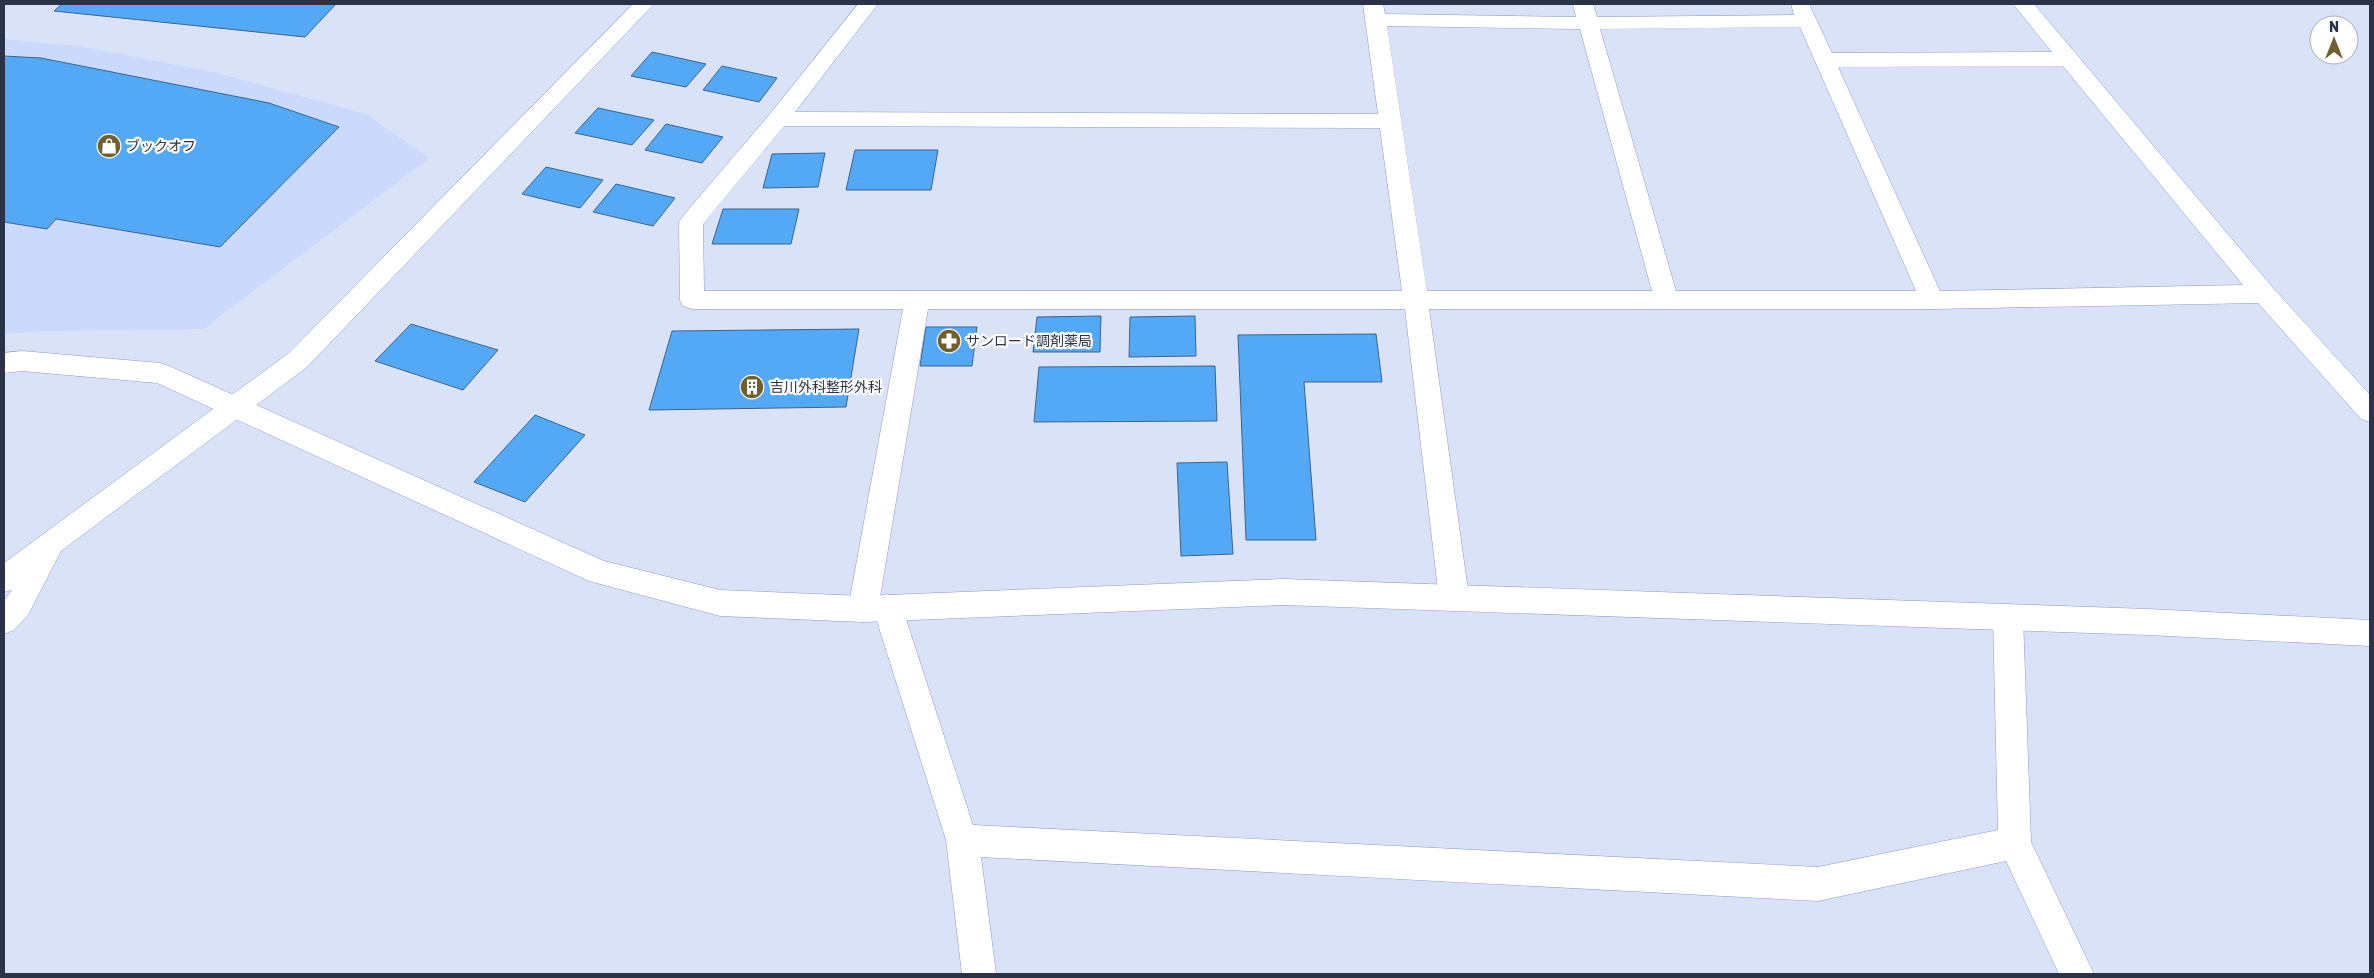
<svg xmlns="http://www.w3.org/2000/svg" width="2374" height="978" font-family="Rubik,'Noto Sans JP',sans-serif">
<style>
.built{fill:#cbd9fd}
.building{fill:#54a9f7;stroke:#3b648a}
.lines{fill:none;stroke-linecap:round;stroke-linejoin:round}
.minor-casing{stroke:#889bcd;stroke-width:1}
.tertiary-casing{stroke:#889bcd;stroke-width:1}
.minor{fill:#fff;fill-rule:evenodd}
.tertiary{fill:#fff;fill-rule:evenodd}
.labels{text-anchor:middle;stroke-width:4.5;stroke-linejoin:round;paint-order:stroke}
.poi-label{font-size:14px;fill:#2b3348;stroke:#fff;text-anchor:start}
</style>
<rect width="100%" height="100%" fill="#dae2f8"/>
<polygon class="built" points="4,39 85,47 217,73 366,114 429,158 203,329 39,331 4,334"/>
<g class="building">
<polygon points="62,4 336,4 305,37 54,11"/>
<polygon points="652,52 706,64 686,87 631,76"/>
<polygon points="4,56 41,58 269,103 339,127 220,247 56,219 47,229 4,222"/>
<polygon points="722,66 777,78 759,102 703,90"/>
<polygon points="598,108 654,120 632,145 575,133"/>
<polygon points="666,124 723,137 702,163 645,150"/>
<polygon points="855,150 938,150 931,190 846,190"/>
<polygon points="825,153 818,187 763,188 772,154"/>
<polygon points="546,167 603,180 580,208 522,194"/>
<polygon points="616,184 675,198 653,226 593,212"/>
<polygon points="723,209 799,209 791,244 712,244"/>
<polygon points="1101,316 1100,352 1033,352 1037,317"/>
<polygon points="1195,316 1196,356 1129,357 1130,317"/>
<polygon points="411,324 498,350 463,390 375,361"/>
<polygon points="926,327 977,327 972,366 920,366"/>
<polygon points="859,329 846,407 649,410 672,331"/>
<polygon points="1376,334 1382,382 1304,382 1316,540 1246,540 1238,335"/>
<polygon points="1215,366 1217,421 1034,422 1039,367"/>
<polygon points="535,415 585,435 525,502 474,482"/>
<polygon points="1227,462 1233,554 1181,556 1177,463"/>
</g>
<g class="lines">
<g class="minor-casing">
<g id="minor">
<polygon points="633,4 654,4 307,367 61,551 28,615 14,630 4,634 4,601 12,590 4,592 4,563 289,353"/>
<path d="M858,4H878L795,112L1378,114L1363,4H1383L1385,14L1576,17L1573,4H1593L1597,17L1794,15L1791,4H1809L1832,53L2052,52L2013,4H2034L2273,288L2370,395V422L2361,419L2258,303L1932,309H1429L1469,598L1464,607L1454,611L1444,607L1439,598L1405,309H928L880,597L887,594L897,598L902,607L973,825L1818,867L1998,830L1993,617L1998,608L2008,604L2018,608L2023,617L2031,842L2094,974H2059L2006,861L1818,901L981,857L996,974H962L946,840L875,615L873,618L863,622L853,618L848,609L903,309H692L683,306L680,300L679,222L683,216L770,114ZM1387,26L1580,29L1652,291H1427ZM1800,27L1916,291H1676L1600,29ZM2063,66L2243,285L1940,291L1838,67ZM784,126L1380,128L1402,291H704L703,224Z"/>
</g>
</g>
<g class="tertiary-casing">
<polygon id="tertiary" points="22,351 160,363 169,366 604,561 720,590 863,596 1283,579 2148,609 2370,620 2370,646 2148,635 1283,605 863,622 720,616 589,581 157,383 22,371 4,373 4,353"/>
</g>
<use href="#minor" class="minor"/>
<use href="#tertiary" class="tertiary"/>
</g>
<defs>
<g id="shop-disc" transform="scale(1.25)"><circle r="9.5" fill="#725f2d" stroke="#fff"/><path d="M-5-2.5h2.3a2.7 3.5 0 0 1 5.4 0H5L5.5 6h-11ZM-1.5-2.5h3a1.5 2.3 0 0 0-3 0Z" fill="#fff"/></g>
<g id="pharmacy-disc" transform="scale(1.25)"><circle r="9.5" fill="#725f2d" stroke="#fff"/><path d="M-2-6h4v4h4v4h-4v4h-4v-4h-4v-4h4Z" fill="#fff"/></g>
<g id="building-disc" transform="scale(1.25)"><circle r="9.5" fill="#725f2d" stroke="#fff"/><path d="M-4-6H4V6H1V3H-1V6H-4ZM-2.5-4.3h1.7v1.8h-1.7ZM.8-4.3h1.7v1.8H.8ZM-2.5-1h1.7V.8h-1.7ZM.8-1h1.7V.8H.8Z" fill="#fff"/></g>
</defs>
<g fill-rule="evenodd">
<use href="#shop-disc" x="109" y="146"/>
<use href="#pharmacy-disc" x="949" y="341"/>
<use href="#building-disc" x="752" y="387"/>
</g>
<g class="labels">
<g class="poi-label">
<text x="126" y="151">ブックオフ</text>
<text x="966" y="346">サンロード調剤薬局</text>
<text x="770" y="392">吉川外科整形外科</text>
</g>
</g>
<rect width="2374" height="978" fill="none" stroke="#2b3348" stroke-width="10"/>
<g transform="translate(2334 40)"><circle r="24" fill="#ffffff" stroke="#aaadb6"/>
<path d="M0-4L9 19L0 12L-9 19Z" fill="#725f2d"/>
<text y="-8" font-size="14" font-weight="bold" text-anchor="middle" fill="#2b3348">N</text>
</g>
</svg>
